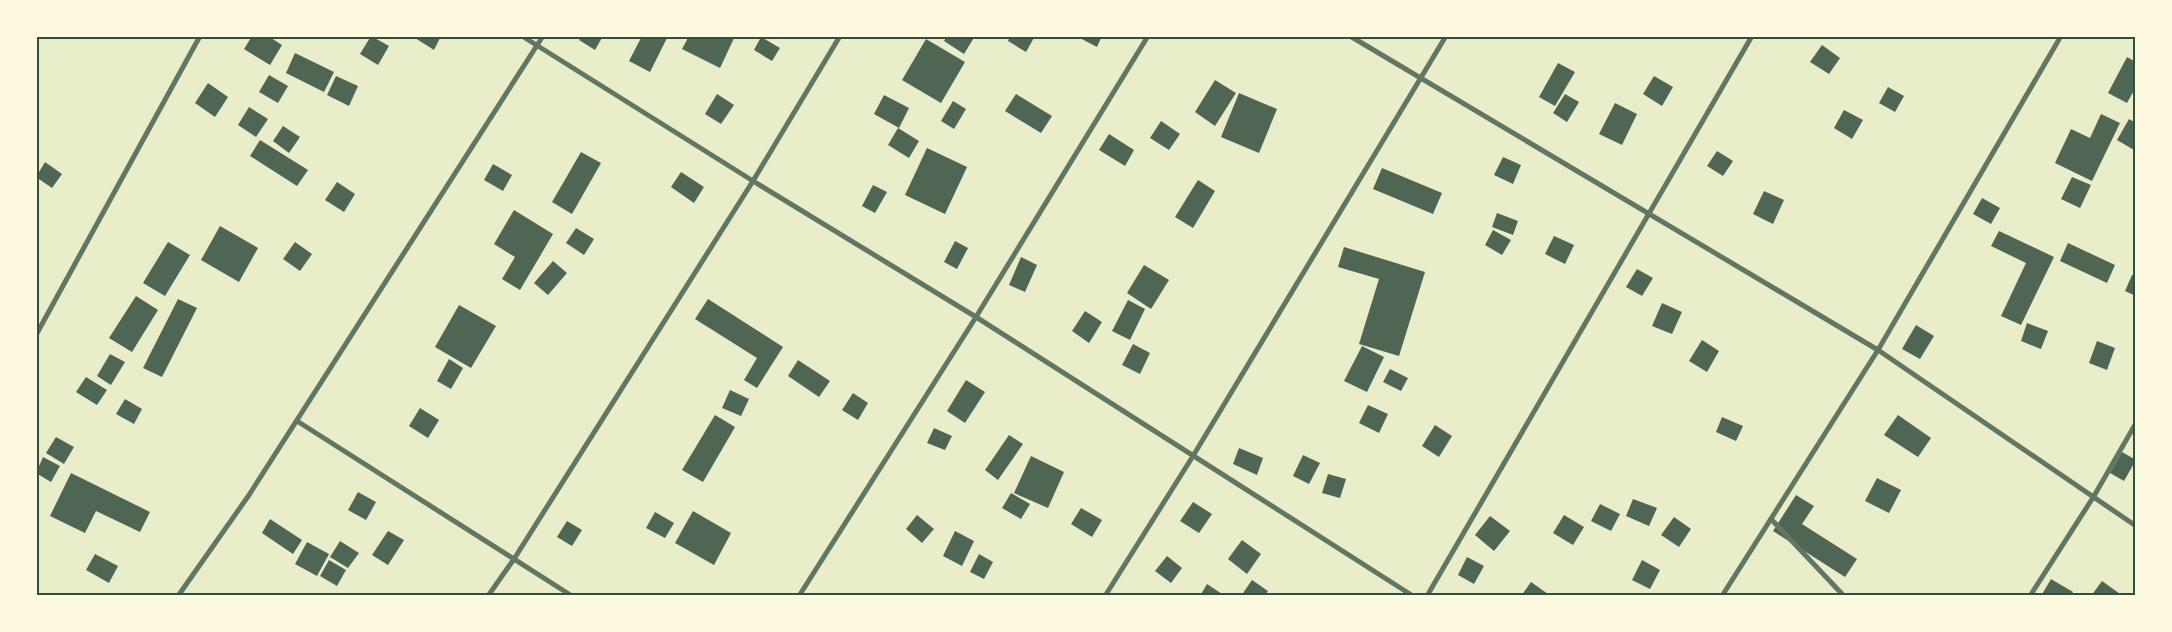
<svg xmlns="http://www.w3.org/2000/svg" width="2172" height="632" font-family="'PT Sans',sans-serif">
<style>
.building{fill:#4f6655}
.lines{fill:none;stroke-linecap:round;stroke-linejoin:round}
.minor{stroke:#617663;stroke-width:5}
.neatline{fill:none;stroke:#344e41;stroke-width:2}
</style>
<rect width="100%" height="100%" fill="#e9edc9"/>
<g class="building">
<polygon points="252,36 268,36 282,45 270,65 244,49"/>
<polygon points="371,36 389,46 378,65 360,54"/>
<polygon points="416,36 441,36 434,50 415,38"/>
<polygon points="581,36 603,36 595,50 579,40"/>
<polygon points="642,36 668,36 650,72 629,61"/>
<polygon points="689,36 735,36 720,68 682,49"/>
<polygon points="947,36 975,36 964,54 944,41"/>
<polygon points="1010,36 1035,36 1026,52 1008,41"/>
<polygon points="1076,36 1102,36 1097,47"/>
<polygon points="761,37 780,48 772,61 754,50"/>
<polygon points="926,39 965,62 941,103 902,80"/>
<polygon points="1822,45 1840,58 1829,74 1810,62"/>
<polygon points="295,53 334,72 324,92 286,73"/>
<polygon points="2127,57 2136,62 2136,87 2127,103 2108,93"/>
<polygon points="1558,63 1575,72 1555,106 1539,97"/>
<polygon points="269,75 288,86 278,103 259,92"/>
<polygon points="336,76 358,86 349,106 327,95"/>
<polygon points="1654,76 1673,87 1662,106 1643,94"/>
<polygon points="1215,80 1236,93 1215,126 1195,112"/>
<polygon points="208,83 228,97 215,117 195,103"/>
<polygon points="1888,87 1904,96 1895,112 1879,103"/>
<polygon points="1239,93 1277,109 1259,153 1221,137"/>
<polygon points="717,94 734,105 721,124 705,114"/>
<polygon points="1016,94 1052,116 1041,133 1005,111"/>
<polygon points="1565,94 1579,102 1567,122 1553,113"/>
<polygon points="884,95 909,108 899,128 874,114"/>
<polygon points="953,101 966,109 954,129 941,121"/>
<polygon points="1615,103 1637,114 1622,145 1599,134"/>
<polygon points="249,107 268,119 256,137 238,125"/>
<polygon points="1844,110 1863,120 1852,139 1834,128"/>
<polygon points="2101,114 2120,123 2092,181 2055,163 2071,129 2090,138"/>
<polygon points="2129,119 2136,123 2134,150 2117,140"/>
<polygon points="1161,121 1180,134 1169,150 1150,138"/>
<polygon points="283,126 300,137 289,153 273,141"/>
<polygon points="898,128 919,141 909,158 888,145"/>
<polygon points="1109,134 1134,150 1125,166 1099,150"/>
<polygon points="260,140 308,170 297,186 250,156"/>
<polygon points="927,148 967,167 945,214 905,195"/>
<polygon points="1717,151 1733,161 1723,176 1707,166"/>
<polygon points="581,152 601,163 572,214 552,202"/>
<polygon points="1503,157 1521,165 1513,184 1494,175"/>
<polygon points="45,162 62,174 52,188 36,177"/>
<polygon points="493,164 512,175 503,191 484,180"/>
<polygon points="1382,168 1442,193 1433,214 1373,189"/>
<polygon points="681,172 704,187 694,203 671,187"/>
<polygon points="2072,177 2091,185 2080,208 2061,199"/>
<polygon points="1198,180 1215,191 1193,228 1175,217"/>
<polygon points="337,182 355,194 344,212 325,200"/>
<polygon points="873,185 887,192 875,213 862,206"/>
<polygon points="1764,191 1784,200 1773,224 1753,214"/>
<polygon points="1982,198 2000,208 1991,224 1973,214"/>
<polygon points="514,210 553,234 520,290 502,279 515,257 494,244"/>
<polygon points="1497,213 1518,221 1513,235 1492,227"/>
<polygon points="220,226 258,248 239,282 201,260"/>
<polygon points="576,228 594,239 584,255 566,243"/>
<polygon points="1493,230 1511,240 1502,255 1485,245"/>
<polygon points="1999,231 2054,257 2021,325 2001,316 2026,263 1991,246"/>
<polygon points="1554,236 1574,245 1565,264 1545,254"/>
<polygon points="955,241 968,248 957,269 944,262"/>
<polygon points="168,242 190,255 165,296 143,283"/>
<polygon points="295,242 312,254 300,271 283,259"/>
<polygon points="2068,243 2115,265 2107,283 2060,261"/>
<polygon points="1344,247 1425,272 1399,356 1359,344 1379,279 1338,267"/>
<polygon points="1021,257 1037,265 1025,292 1009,285"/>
<polygon points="553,261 567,273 548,295 534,283"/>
<polygon points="1144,265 1169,280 1151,309 1127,293"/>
<polygon points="1637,269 1653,278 1642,296 1626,287"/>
<polygon points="2132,275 2136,276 2136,296 2125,291"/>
<polygon points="136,296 158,310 132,352 109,338"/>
<polygon points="178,299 197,308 162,377 143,368"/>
<polygon points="708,299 783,347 757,388 744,380 757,358 695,319"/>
<polygon points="1128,300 1145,309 1130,340 1112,331"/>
<polygon points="1662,303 1682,312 1672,334 1652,326"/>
<polygon points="459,305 496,326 471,368 435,347"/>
<polygon points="1085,311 1102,322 1089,343 1072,331"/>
<polygon points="2027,323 2048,331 2041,349 2021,341"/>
<polygon points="1916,325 1934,336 1920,359 1902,349"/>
<polygon points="1702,340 1719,351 1707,372 1689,361"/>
<polygon points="2097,341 2115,348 2107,370 2089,363"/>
<polygon points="1133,344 1150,353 1140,374 1122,365"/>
<polygon points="1362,346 1384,357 1367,392 1344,381"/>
<polygon points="110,354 125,362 111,385 97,376"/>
<polygon points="449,359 463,368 451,389 437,381"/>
<polygon points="798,360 830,381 819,397 788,376"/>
<polygon points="1390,369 1408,378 1401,391 1383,382"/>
<polygon points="86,377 107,390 97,405 76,392"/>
<polygon points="966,380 985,392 965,423 947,411"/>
<polygon points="730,390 749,399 741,416 722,408"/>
<polygon points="853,393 868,403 858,420 842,410"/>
<polygon points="125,399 142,409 134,424 116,414"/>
<polygon points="1368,405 1388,414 1379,433 1359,423"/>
<polygon points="420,408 439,420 428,438 409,426"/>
<polygon points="715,415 735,427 703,482 682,470"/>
<polygon points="1898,415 1931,438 1918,457 1884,435"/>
<polygon points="1722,417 1743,426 1736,441 1716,432"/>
<polygon points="1435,425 1452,436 1439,457 1422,446"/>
<polygon points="934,428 952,436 945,450 927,443"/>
<polygon points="1009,435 1023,444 998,480 985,470"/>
<polygon points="56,437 74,447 64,464 46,453"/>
<polygon points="1239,448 1263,458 1257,475 1233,464"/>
<polygon points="2122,452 2136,460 2124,481 2110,473"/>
<polygon points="1303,455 1320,463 1309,484 1293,476"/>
<polygon points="1031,456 1064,472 1048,508 1014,493"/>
<polygon points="43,457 60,466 51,482 36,473"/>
<polygon points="71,473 150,512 140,532 96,511 85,533 50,516"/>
<polygon points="1328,474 1346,479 1340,498 1322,493"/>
<polygon points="1877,478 1901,490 1889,513 1865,501"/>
<polygon points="358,492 376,502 366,520 348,510"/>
<polygon points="1011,493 1030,504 1021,519 1002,508"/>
<polygon points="1796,495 1814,506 1802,524 1857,559 1845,577 1773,531"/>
<polygon points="1633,499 1657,508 1649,526 1626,516"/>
<polygon points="1193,502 1212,514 1199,533 1180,521"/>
<polygon points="1600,504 1620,514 1611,531 1591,521"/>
<polygon points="1081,508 1102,520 1092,537 1071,524"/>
<polygon points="693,511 731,533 714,565 675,543"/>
<polygon points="655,512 674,523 665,538 646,528"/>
<polygon points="917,515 934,529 922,543 906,529"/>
<polygon points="1564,515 1584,527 1573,545 1553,533"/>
<polygon points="1490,516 1510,531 1494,551 1475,535"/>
<polygon points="1674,517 1691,529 1679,547 1661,535"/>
<polygon points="270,519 302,540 293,554 262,533"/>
<polygon points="567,521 582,530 572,546 557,537"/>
<polygon points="388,531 404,540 388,565 372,555"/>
<polygon points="955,531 974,541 962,566 943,556"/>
<polygon points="1242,540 1261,554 1247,574 1228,559"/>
<polygon points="340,541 359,553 348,568 330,557"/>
<polygon points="307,542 329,554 317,576 295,564"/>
<polygon points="95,554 118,566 109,583 86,570"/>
<polygon points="979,554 993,562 984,579 970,572"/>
<polygon points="1167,556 1182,568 1171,583 1155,571"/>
<polygon points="1467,557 1484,566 1474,584 1458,575"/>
<polygon points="329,560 346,570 337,586 320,576"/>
<polygon points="1642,560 1660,570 1650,589 1632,580"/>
<polygon points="2051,579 2073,592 2071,596 2041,596"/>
<polygon points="1252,580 1268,591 1265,596 1241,596"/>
<polygon points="2102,581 2123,596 2091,596"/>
<polygon points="1531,582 1548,594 1547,596 1521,596"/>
<polygon points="1207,584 1225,596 1200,596"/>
</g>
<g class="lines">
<g class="minor">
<polyline points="522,36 753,181 976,317 1413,596"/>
<polyline points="1350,36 1878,350 2136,526"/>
<polyline points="36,335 200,36"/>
<polyline points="297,421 572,596"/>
<polyline points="1771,519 1844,596"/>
<polyline points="178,596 249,495 543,36"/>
<polyline points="488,596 514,559 753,181 840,36"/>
<polyline points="799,596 976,317 1148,36"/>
<polyline points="1105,596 1193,456 1446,36"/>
<polyline points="1427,596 1752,36"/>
<polyline points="1722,596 1878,350 2061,36"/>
<polyline points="2030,596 2094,496 2136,423"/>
</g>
</g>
<rect width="2172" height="632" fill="none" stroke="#fefae0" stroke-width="75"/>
<rect x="38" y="38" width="2096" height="556" class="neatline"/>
</svg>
